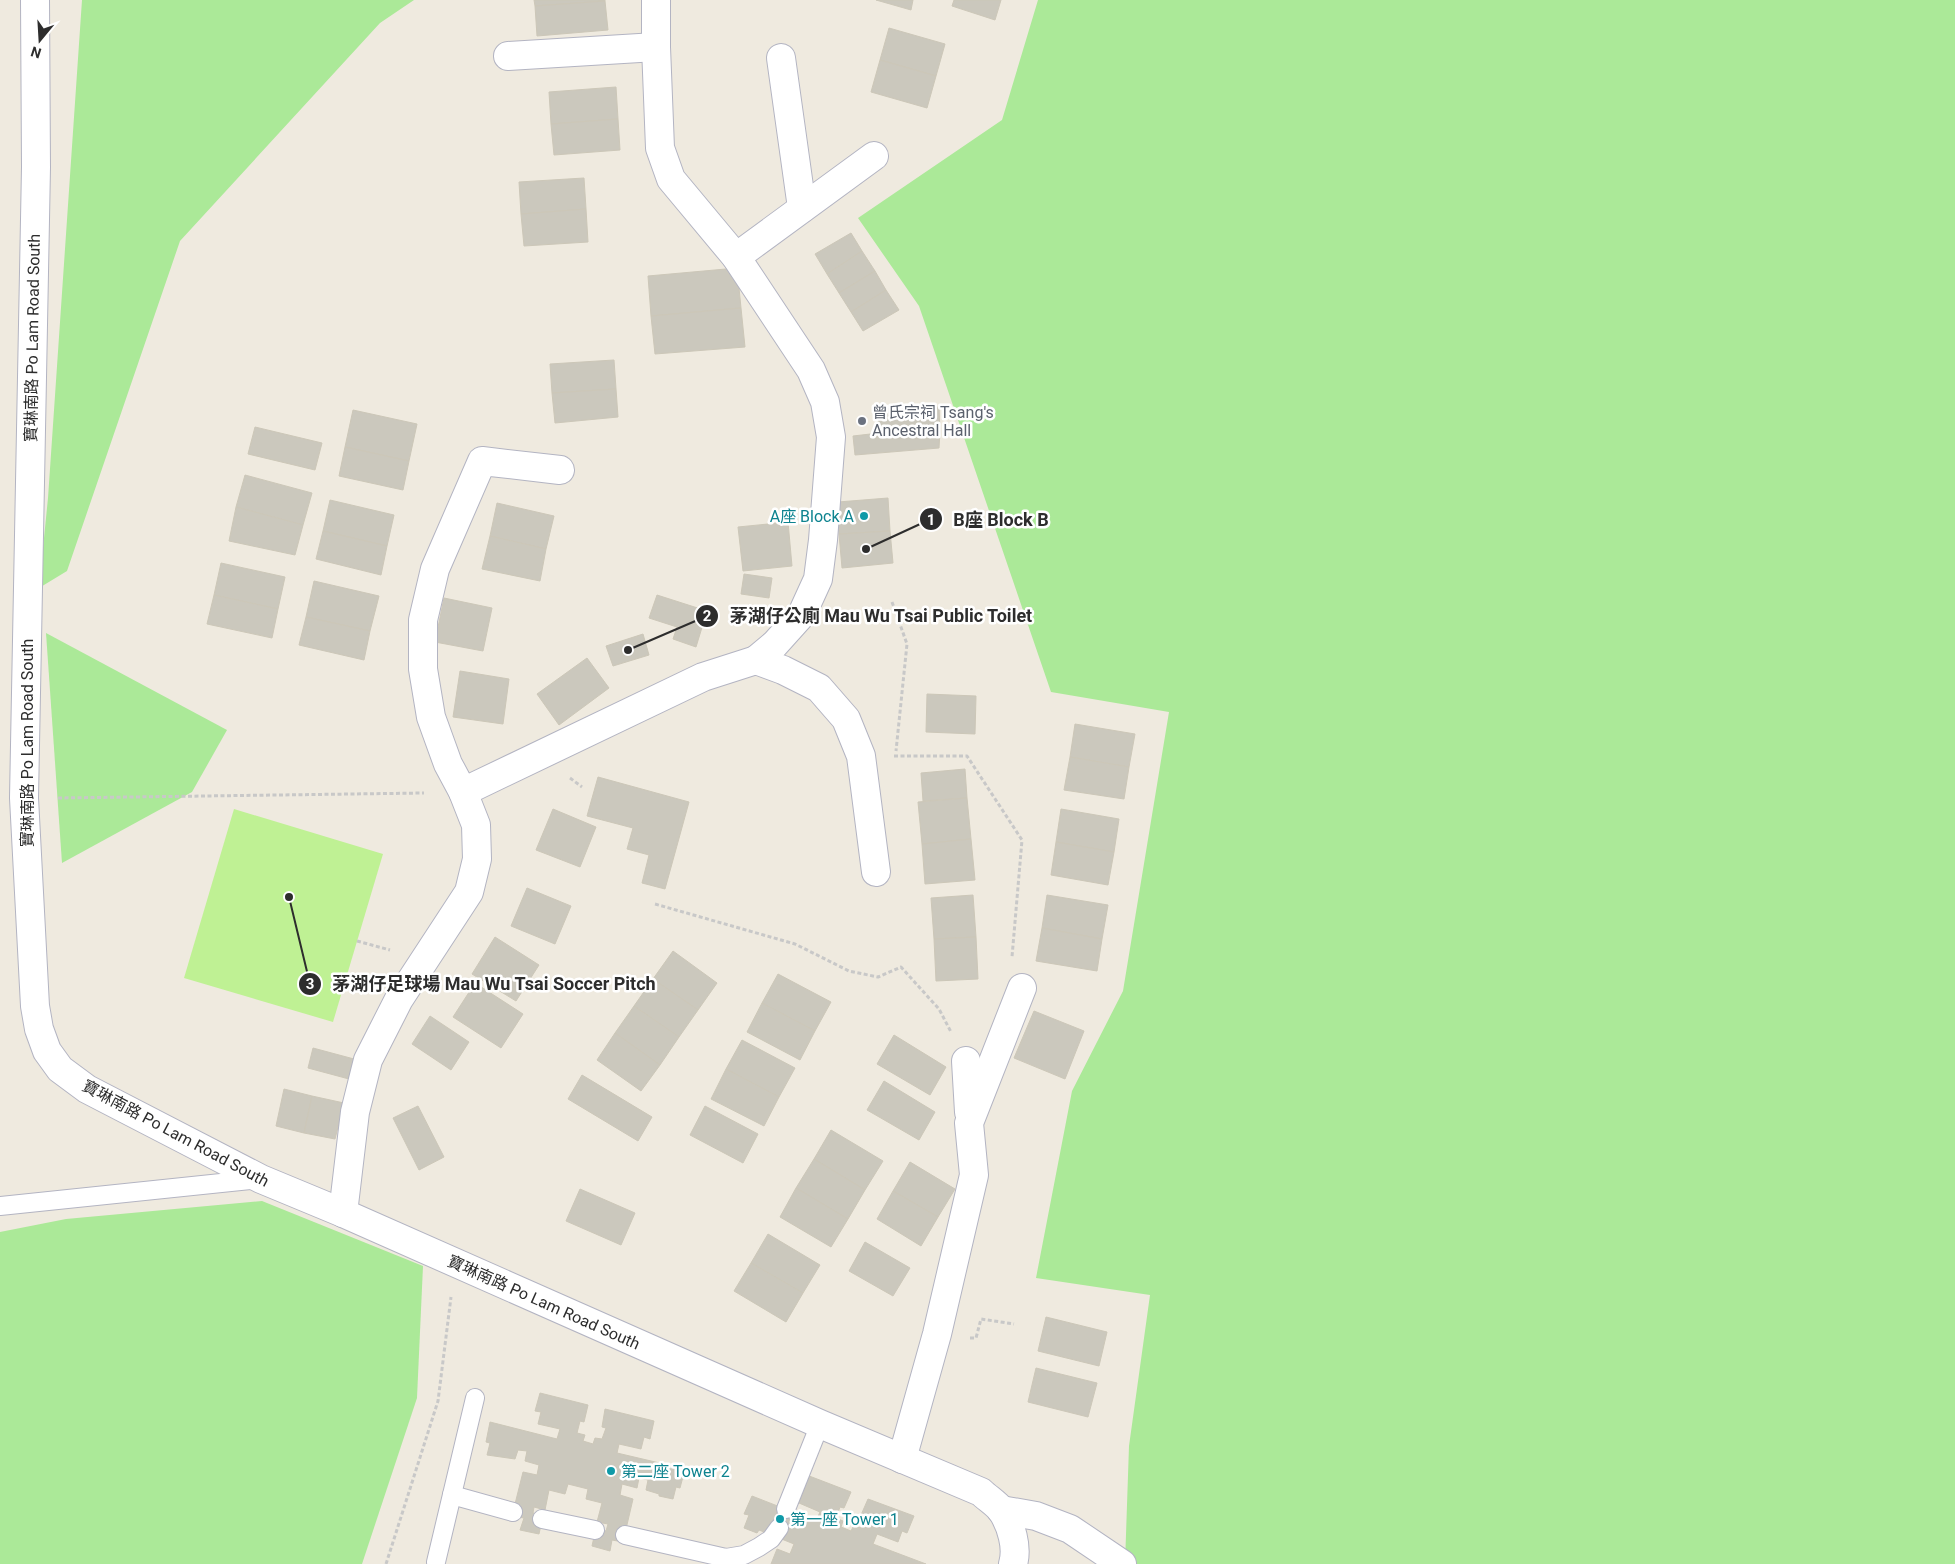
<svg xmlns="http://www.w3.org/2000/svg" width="1955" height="1564" font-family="Roboto,'Noto Sans TC',sans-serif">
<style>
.green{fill:#abe998}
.pitch{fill:#bff194}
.building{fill:#cbc8bd;stroke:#ccc7b8}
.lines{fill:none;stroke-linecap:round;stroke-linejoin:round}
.service-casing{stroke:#b3b4c2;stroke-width:20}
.minor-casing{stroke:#b3b4c2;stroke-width:30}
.path{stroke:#c8c8c8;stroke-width:3;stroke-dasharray:4 2.5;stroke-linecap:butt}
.service{stroke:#fff;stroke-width:18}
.minor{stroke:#fff;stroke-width:28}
.worship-dot{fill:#6b7280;stroke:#fff;stroke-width:2}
.culture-dot{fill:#0f9aa8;stroke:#fff;stroke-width:2}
.labels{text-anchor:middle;stroke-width:5;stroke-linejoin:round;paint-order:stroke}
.street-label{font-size:16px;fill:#2d2d2d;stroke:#fff}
.worship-label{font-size:16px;fill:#5b616d;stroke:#fff;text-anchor:start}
.culture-label{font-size:16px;fill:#0d838f;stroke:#fff;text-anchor:start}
.leader{fill:none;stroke:#2d2d2d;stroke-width:2}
.callout-dot{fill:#2d2d2d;stroke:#fff;stroke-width:2}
.mark-label{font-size:15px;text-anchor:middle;font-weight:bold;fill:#fff}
.callout-label{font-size:18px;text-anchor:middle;font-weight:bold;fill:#2d2d2d;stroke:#fff;stroke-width:5;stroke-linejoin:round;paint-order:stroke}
</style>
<rect width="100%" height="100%" fill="#efeadf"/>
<g class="green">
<polygon points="82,0 414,0 380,23 180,241 67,571 39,588 48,498"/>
<polygon points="1038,0 1955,0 1955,1564 1125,1564 1129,1446 1150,1295 1036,1278 1072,1091 1123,991 1169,712 1051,692 919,306 858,218 1002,120"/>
<polygon points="46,633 227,730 192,792 62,863"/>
<polygon points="262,1201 423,1266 417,1398 362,1564 0,1564 0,1232 66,1219"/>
</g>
<polygon class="pitch" points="234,809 383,854 333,1022 184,978"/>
<g class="building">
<polygon points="534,0 605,0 605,1 535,6"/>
<polygon points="876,0 913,0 911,10"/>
<polygon points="954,0 1001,0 995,20 952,6"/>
<polygon points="605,1 608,30 537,36 535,6"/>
<polygon points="889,28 945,44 936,76 880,60"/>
<polygon points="880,60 936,76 927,108 871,92"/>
<polygon points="616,87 618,119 551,124 549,92"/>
<polygon points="618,119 620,150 554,155 551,124"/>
<polygon points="584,178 586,209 521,214 519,182"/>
<polygon points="586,209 588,242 524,246 521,214"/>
<polygon points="851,233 862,251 827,274 815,254"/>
<polygon points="862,251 875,271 839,293 827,274"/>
<polygon points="737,268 741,308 651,316 648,276"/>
<polygon points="875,271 886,290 851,312 839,293"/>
<polygon points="886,290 899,310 863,331 851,312"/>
<polygon points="741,308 745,347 655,354 651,316"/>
<polygon points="614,360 616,389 552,393 550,364"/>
<polygon points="616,389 618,417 555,423 552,393"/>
<polygon points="939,407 940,431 879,433 877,409"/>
<polygon points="353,410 417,424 409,461 345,447"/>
<polygon points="255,427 322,443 315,470 248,454"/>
<polygon points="940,431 939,448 855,455 853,436 879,433"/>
<polygon points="345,447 409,461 403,490 339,476"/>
<polygon points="245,475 312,493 303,525 236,507"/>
<polygon points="888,498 890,531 839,534 838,502"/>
<polygon points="330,500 394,515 387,546 323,531"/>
<polygon points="497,503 554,516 546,549 490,536"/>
<polygon points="236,507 303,525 295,555 229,541"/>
<polygon points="788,522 792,566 743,571 738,527"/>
<polygon points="323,531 387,546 381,575 316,559"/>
<polygon points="890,531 893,563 842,568 839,534"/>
<polygon points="490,536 546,549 540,581 482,569"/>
<polygon points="221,563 285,577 278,609 214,595"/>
<polygon points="744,574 772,578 769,598 741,594"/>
<polygon points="314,581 379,596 370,631 306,617"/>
<polygon points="214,595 278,609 272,638 207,624"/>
<polygon points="657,595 707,611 696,647 673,639 677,627 649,618"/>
<polygon points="444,598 492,608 483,651 435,642"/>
<polygon points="306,617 370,631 364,660 299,645"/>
<polygon points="643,634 649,655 613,666 606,646"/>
<polygon points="587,658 609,688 559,725 537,694"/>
<polygon points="460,671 509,679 503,724 453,717"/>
<polygon points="927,694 976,696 975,734 926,732"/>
<polygon points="1075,724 1135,734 1129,767 1070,757"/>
<polygon points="1070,757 1129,767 1124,799 1064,790"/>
<polygon points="965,769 967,798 923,801 921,773"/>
<polygon points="598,777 689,802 665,889 642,883 649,855 627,849 633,828 587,816"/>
<polygon points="967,798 971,839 922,844 918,802"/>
<polygon points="553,809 596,827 580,867 536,850"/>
<polygon points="1061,809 1119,819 1114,852 1056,842"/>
<polygon points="971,839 975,880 925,884 922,844"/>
<polygon points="1056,842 1114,852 1108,885 1051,875"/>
<polygon points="527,888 571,906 555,944 511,926"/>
<polygon points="973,895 976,937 934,939 931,898"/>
<polygon points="1047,895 1108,905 1102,939 1042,928"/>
<polygon points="1042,928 1102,939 1097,971 1036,961"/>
<polygon points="495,937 539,965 516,1001 472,974"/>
<polygon points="976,937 978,979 936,981 934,939"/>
<polygon points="673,951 717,983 698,1010 653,979"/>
<polygon points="778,974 831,1002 815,1031 762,1003"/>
<polygon points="653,979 698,1010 679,1037 634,1006"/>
<polygon points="475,983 523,1014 501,1048 453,1017"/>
<polygon points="762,1003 815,1031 800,1060 747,1032"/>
<polygon points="634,1006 679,1037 660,1065 615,1033"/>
<polygon points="1034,1011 1084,1031 1065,1079 1014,1058"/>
<polygon points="430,1016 469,1042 451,1070 412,1044"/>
<polygon points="615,1033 660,1065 641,1091 597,1060"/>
<polygon points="894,1035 946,1067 930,1095 877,1064"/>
<polygon points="742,1040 795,1068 779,1097 726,1069"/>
<polygon points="313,1048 354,1059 349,1079 308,1068"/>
<polygon points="726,1069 779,1097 764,1126 711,1099"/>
<polygon points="582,1075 652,1117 638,1141 568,1099"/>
<polygon points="884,1081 935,1112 919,1140 867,1110"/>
<polygon points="284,1089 312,1096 304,1133 276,1126"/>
<polygon points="312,1096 344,1103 335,1139 304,1133"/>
<polygon points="418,1106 444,1157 419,1170 393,1118"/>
<polygon points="705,1106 758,1134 743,1163 690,1135"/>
<polygon points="831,1130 883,1161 865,1190 814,1159"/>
<polygon points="814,1159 865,1190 848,1219 796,1188"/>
<polygon points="910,1162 955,1189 938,1217 893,1191"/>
<polygon points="796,1188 848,1219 831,1247 780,1217"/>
<polygon points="580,1189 635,1213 621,1245 566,1221"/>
<polygon points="893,1191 938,1217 921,1246 877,1219"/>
<polygon points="768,1234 820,1265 803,1293 751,1263"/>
<polygon points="865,1242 910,1268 893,1296 849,1271"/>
<polygon points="751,1263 803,1293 786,1322 734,1291"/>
<polygon points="1046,1317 1107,1332 1099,1366 1038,1351"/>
<polygon points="1036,1368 1097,1383 1088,1417 1028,1402"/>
<polygon points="540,1393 588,1405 584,1422 580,1421 577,1433 585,1435 583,1441 593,1444 595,1438 602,1439 606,1428 602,1427 605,1409 654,1421 650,1439 644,1437 641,1449 619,1444 617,1453 685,1469 680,1488 676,1487 673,1499 659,1496 659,1494 646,1490 648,1480 639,1478 637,1488 622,1484 620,1495 633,1499 623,1542 612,1540 610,1551 592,1546 596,1528 606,1531 608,1524 597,1522 602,1503 586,1499 588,1489 568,1484 565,1494 549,1490 545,1510 534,1507 533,1513 543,1516 539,1534 520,1530 524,1518 512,1516 523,1472 537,1475 539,1465 525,1461 527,1451 518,1450 515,1459 487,1455 490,1443 486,1442 490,1422 557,1439 560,1429 538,1424 541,1412 535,1411"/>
<polygon points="804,1474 851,1492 844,1508 840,1507 836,1518 843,1521 841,1527 851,1531 854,1525 861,1528 865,1517 861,1515 868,1499 914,1516 907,1533 902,1531 898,1542 877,1534 873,1544 926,1564 771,1564 777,1549 790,1554 794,1544 759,1530 757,1533 744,1528 749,1515 744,1514 752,1496 816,1521 820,1512 799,1503 803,1493 799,1490"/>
</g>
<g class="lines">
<g class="service-casing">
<g id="service">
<polyline points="0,1206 260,1179"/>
<polyline points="452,1495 513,1512"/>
<polyline points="786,1509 820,1424"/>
<polyline points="542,1519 595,1530"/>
<polyline points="625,1535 726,1558 744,1555 759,1547 771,1539 779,1528"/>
<polyline points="436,1562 475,1398"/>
</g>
</g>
<g class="minor-casing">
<g id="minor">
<path d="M35,0L36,167L24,798L35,1006L39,1029L47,1051L60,1069L87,1089L261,1179L343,1213L820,1424L981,1492C987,1498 997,1504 1002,1511C1011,1525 1018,1547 1013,1564"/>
<polyline points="656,0 656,47 660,148 671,179 736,257 811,370 825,402 831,437 823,540 818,579 802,614 775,644 756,660"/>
<polyline points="508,56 656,47"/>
<polyline points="781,58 802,208"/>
<polyline points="736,257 874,156"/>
<polyline points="463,792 703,677 756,660 783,670 819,688 846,719 861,756 876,872"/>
<polyline points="966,1061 969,1112"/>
<polyline points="343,1213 355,1112 368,1060 399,999 469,892 477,859 476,825 463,792 448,764 431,717 423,669 423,620 435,569 482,461 560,470"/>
<polyline points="902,1459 937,1334 974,1175 969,1123 1022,988"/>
<polyline points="1001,1510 1036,1516 1070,1529 1122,1564"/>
</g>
</g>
<g class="path">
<polyline points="892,602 907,644 896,751"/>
<polyline points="894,756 967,756 1022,840 1012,957"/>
<polyline points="570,778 582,787"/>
<polyline points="58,798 424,793"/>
<polyline points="655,904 795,944 849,971 878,977 901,967 939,1009 951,1032"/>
<polyline points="357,941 390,950"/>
<polyline points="970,1338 976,1338 981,1319 1014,1324"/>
<polyline points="386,1564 438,1401 451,1297"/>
</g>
<use href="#service" class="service"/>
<use href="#minor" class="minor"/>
</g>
<circle class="worship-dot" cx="862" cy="421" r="5"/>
<g class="culture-dot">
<circle cx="864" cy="516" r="5"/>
<circle cx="611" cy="1471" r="5"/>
<circle cx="780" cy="1519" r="5"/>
</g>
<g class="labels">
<g class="street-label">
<text transform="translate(32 338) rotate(-89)" y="6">寶琳南路 Po Lam Road South</text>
<text transform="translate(27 743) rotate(-90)" y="6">寶琳南路 Po Lam Road South</text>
<text transform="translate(176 1133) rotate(28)" y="6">寶琳南路 Po Lam Road South</text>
<text transform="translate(544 1302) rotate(24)" y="6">寶琳南路 Po Lam Road South</text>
</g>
<g class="worship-label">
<text x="872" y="418">曾氏宗祠 Tsang's<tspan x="872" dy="18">Ancestral Hall</tspan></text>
</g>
<g class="culture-label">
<text x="854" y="522" text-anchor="end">A座 Block A</text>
<text x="621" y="1477">第二座 Tower 2</text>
<text x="790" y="1525">第一座 Tower 1</text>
</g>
</g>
<path class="leader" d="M866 549L931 519M628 650L707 616M289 897L310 984"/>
<g class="callout-dot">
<circle cx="866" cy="549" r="5"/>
<circle cx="628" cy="650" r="5"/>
<circle cx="289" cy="897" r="5"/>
<circle cx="931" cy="519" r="12"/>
<circle cx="707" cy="616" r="12"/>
<circle cx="310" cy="984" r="12"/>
</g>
<g class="mark-label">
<text x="931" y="525">1</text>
<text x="707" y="621">2</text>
<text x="310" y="989">3</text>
</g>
<g class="callout-label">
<text x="1001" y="526">B座 Block B</text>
<text x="881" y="622">茅湖仔公廁 Mau Wu Tsai Public Toilet</text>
<text x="494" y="990">茅湖仔足球場 Mau Wu Tsai Soccer Pitch</text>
</g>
<g transform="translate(40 40) rotate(198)" stroke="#ffffff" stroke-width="4" paint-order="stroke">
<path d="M0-4L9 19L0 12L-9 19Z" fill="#2d2d2d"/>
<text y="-8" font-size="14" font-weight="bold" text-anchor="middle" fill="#2d2d2d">N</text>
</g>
</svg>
